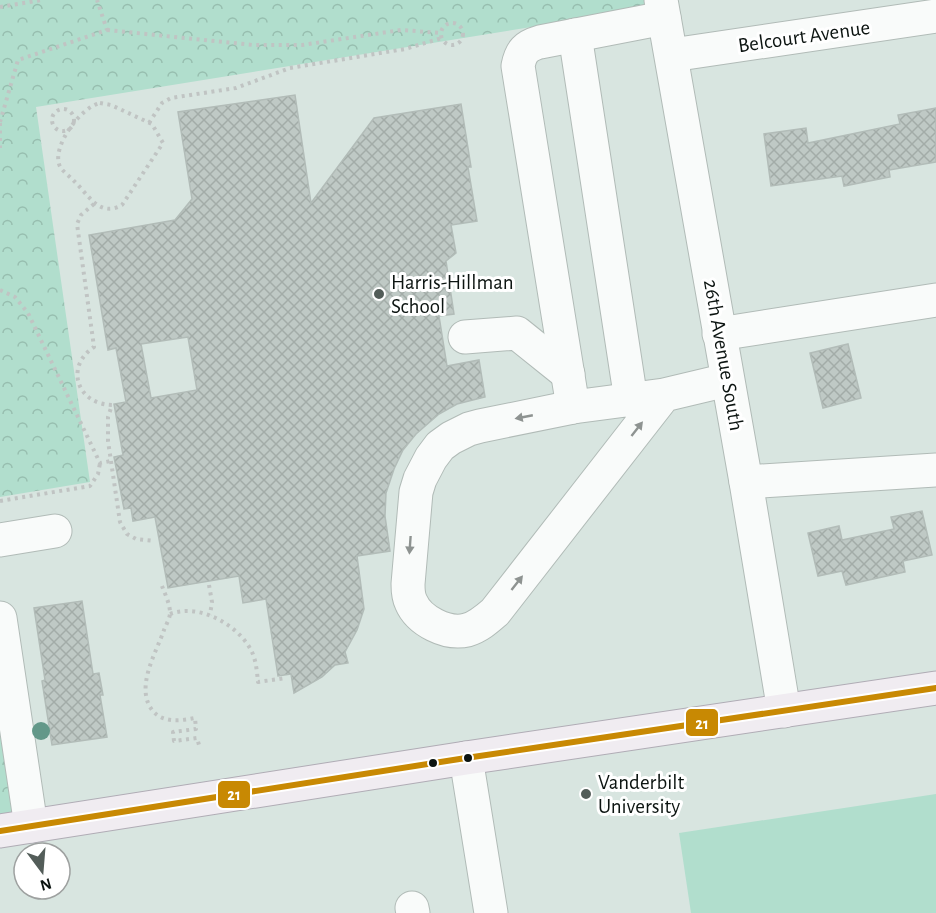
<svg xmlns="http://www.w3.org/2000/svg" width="936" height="913" font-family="'Alegreya Sans',sans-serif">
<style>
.park{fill:url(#park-crowns)}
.garden{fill:#b1decd}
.building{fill:url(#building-cross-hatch);stroke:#b2bcb8;stroke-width:1.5;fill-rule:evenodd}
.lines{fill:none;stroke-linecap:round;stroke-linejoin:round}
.minor-casing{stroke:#b1bbb7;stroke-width:35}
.major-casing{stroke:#b0acb5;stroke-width:35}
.path{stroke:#c0c4c3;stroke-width:4;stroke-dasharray:3 4.5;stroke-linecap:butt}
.minor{stroke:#f9fbfa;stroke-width:33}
.major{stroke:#f0ecf1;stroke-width:33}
.bus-1-casing{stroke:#fff;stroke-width:10}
.bus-1{stroke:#c88903;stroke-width:6}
.tree{fill:#639889}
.oneway{fill:#8e9391}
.poi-dot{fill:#535d59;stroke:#fff;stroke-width:2}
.bus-dot{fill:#0c1411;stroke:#fff;stroke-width:2}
.labels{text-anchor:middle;stroke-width:6;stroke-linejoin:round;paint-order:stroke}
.street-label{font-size:21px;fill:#0c1411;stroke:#fff}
.poi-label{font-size:21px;fill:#0c1411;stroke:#fff;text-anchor:start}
.line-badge{stroke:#fff;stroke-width:2}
.badge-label{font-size:16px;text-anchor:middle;font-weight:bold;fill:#fff}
</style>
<defs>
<pattern id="park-crowns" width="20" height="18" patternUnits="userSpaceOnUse" patternTransform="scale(1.5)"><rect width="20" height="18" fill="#b1decd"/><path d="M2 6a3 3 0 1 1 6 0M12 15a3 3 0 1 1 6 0" fill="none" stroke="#97beaf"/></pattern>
<pattern id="building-cross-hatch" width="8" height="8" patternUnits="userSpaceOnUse" patternTransform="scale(1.5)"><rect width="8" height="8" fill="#bfc9c5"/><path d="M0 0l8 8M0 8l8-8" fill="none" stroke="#a3aca8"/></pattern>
</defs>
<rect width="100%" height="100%" fill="#d8e5e0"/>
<g class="park">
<polygon points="0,0 661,0 662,6 36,107 90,482 0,497"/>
<polygon points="0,721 17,829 0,831"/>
</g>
<polygon class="garden" points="936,794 936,913 691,913 679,833"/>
<g class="building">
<path d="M295,95L311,203L374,118L461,104L471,167H468L477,221L451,225L456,253L446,261L454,314L439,316L447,366L479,360L485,397L457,404L439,414L416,434L403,450L394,469L386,493L385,516L390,551L357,556L364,609L357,630L345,652L348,663L335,665L322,677L294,693L291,674L278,676L266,599L243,603L239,576L168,588L155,517L133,521L131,508L124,509L114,457L123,455L114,404L126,402L116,348L108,350L89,235L175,220L192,199L178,112ZM188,337L197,390L151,398L141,344Z"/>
<polygon points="936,108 936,162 889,170 890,177 844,186 842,176 771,186 764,134 806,128 808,143 900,124 898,115"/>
<polygon points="848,344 861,398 823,408 810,353"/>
<polygon points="922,511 932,555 903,561 905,572 846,585 842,571 818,576 808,533 839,526 842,540 894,529 891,517"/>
<polygon points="82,601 93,674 99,673 103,695 100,695 107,737 52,745 42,681 45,680 34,608"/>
</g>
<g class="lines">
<g class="minor-casing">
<g id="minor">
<polyline points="661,0 746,482 784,711"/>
<polyline points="575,35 631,400"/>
<polyline points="672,55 936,16"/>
<polyline points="719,334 936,300"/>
<polyline points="465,337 517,333 568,374"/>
<path d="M664,395L495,612C487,619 478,627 467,630C447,635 419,621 411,602C408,596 408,590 408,584L416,492L420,479L431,458L440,446L451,438L469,429L480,426L573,407L664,395L727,380"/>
<path d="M573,407L518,66C521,51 526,46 540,42L664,18"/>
<polyline points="746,482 936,470"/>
<polyline points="0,540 55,531"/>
<polyline points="0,618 31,826"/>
<polyline points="466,758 491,913"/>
<polyline points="412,908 413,913"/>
</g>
</g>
<g class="major-casing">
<polyline id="major" points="0,831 466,758 936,688"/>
</g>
<g class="path">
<polyline points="0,7 42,0"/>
<circle cx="452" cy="34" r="11"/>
<polyline points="107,30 253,45 302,45 401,30 441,33"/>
<path d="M100,103L111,105L152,124L163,143L122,205C99,218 88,194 74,181C69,175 61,171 59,164C53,145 81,107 100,103Z"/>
<circle cx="63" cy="120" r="11"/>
<polyline points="0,122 18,60 107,30 97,0"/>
<polyline points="0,123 0,148"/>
<polyline points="149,123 162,103 171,98 236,88 290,68 405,49 442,38"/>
<path d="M94,204L81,215L77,224L94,347C65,366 76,404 112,405L108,417V441L120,522L127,534L136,539L155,541"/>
<polyline points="0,290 15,297 28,313 100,463 111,461"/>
<polyline points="0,501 90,486 98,474 100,463"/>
<polyline points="209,585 212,602 210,615"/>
<path d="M162,586C165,594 170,604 170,613C170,618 166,625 164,630C156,653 135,687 152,710C162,723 180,721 195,718L196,729L173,732L174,741L197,738L199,745"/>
<path d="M170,614C199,603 237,624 251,650C256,659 257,672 258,682L286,678"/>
</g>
<use href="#minor" class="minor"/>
<use href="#major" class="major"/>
<g class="bus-1-casing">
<polyline id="bus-1" points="0,831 466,758 936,688"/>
</g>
<use href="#bus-1" class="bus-1"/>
</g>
<circle class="tree" cx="41" cy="731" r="9"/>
<defs><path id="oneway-solid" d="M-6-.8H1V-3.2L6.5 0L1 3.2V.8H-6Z" transform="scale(1.5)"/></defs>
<g class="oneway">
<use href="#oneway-solid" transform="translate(524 417) rotate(169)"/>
<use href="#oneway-solid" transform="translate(637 429) rotate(-52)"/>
<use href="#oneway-solid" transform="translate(410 545) rotate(94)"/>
<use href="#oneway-solid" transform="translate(517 583) rotate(-52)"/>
</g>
<g class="poi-dot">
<circle cx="379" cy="294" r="6"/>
<circle cx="586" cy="794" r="6"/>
</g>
<g class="bus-dot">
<circle cx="468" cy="758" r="5"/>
<circle cx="433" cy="763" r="5"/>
</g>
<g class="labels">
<g class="street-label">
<text transform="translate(804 36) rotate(-8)" y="7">Belcourt Avenue</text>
<text transform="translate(724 355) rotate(80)" y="7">26th Avenue South</text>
</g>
<g class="poi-label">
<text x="391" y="289">Harris-Hillman<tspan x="391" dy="24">School</tspan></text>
<text x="598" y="789">Vanderbilt<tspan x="598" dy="24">University</tspan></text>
</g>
</g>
<g class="line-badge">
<rect x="685" y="708" width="34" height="29" rx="6" fill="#c88903"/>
<rect x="217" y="780" width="34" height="29" rx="6" fill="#c88903"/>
</g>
<g class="badge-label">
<text x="702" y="729">21</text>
<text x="234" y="800">21</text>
</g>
<g transform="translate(42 871) rotate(164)"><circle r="28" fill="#ffffff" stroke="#9ea1a0" stroke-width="1.5"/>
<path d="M0-4.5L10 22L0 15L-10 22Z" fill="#535d59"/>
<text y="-9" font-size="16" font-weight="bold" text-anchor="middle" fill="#0c1411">N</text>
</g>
</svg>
